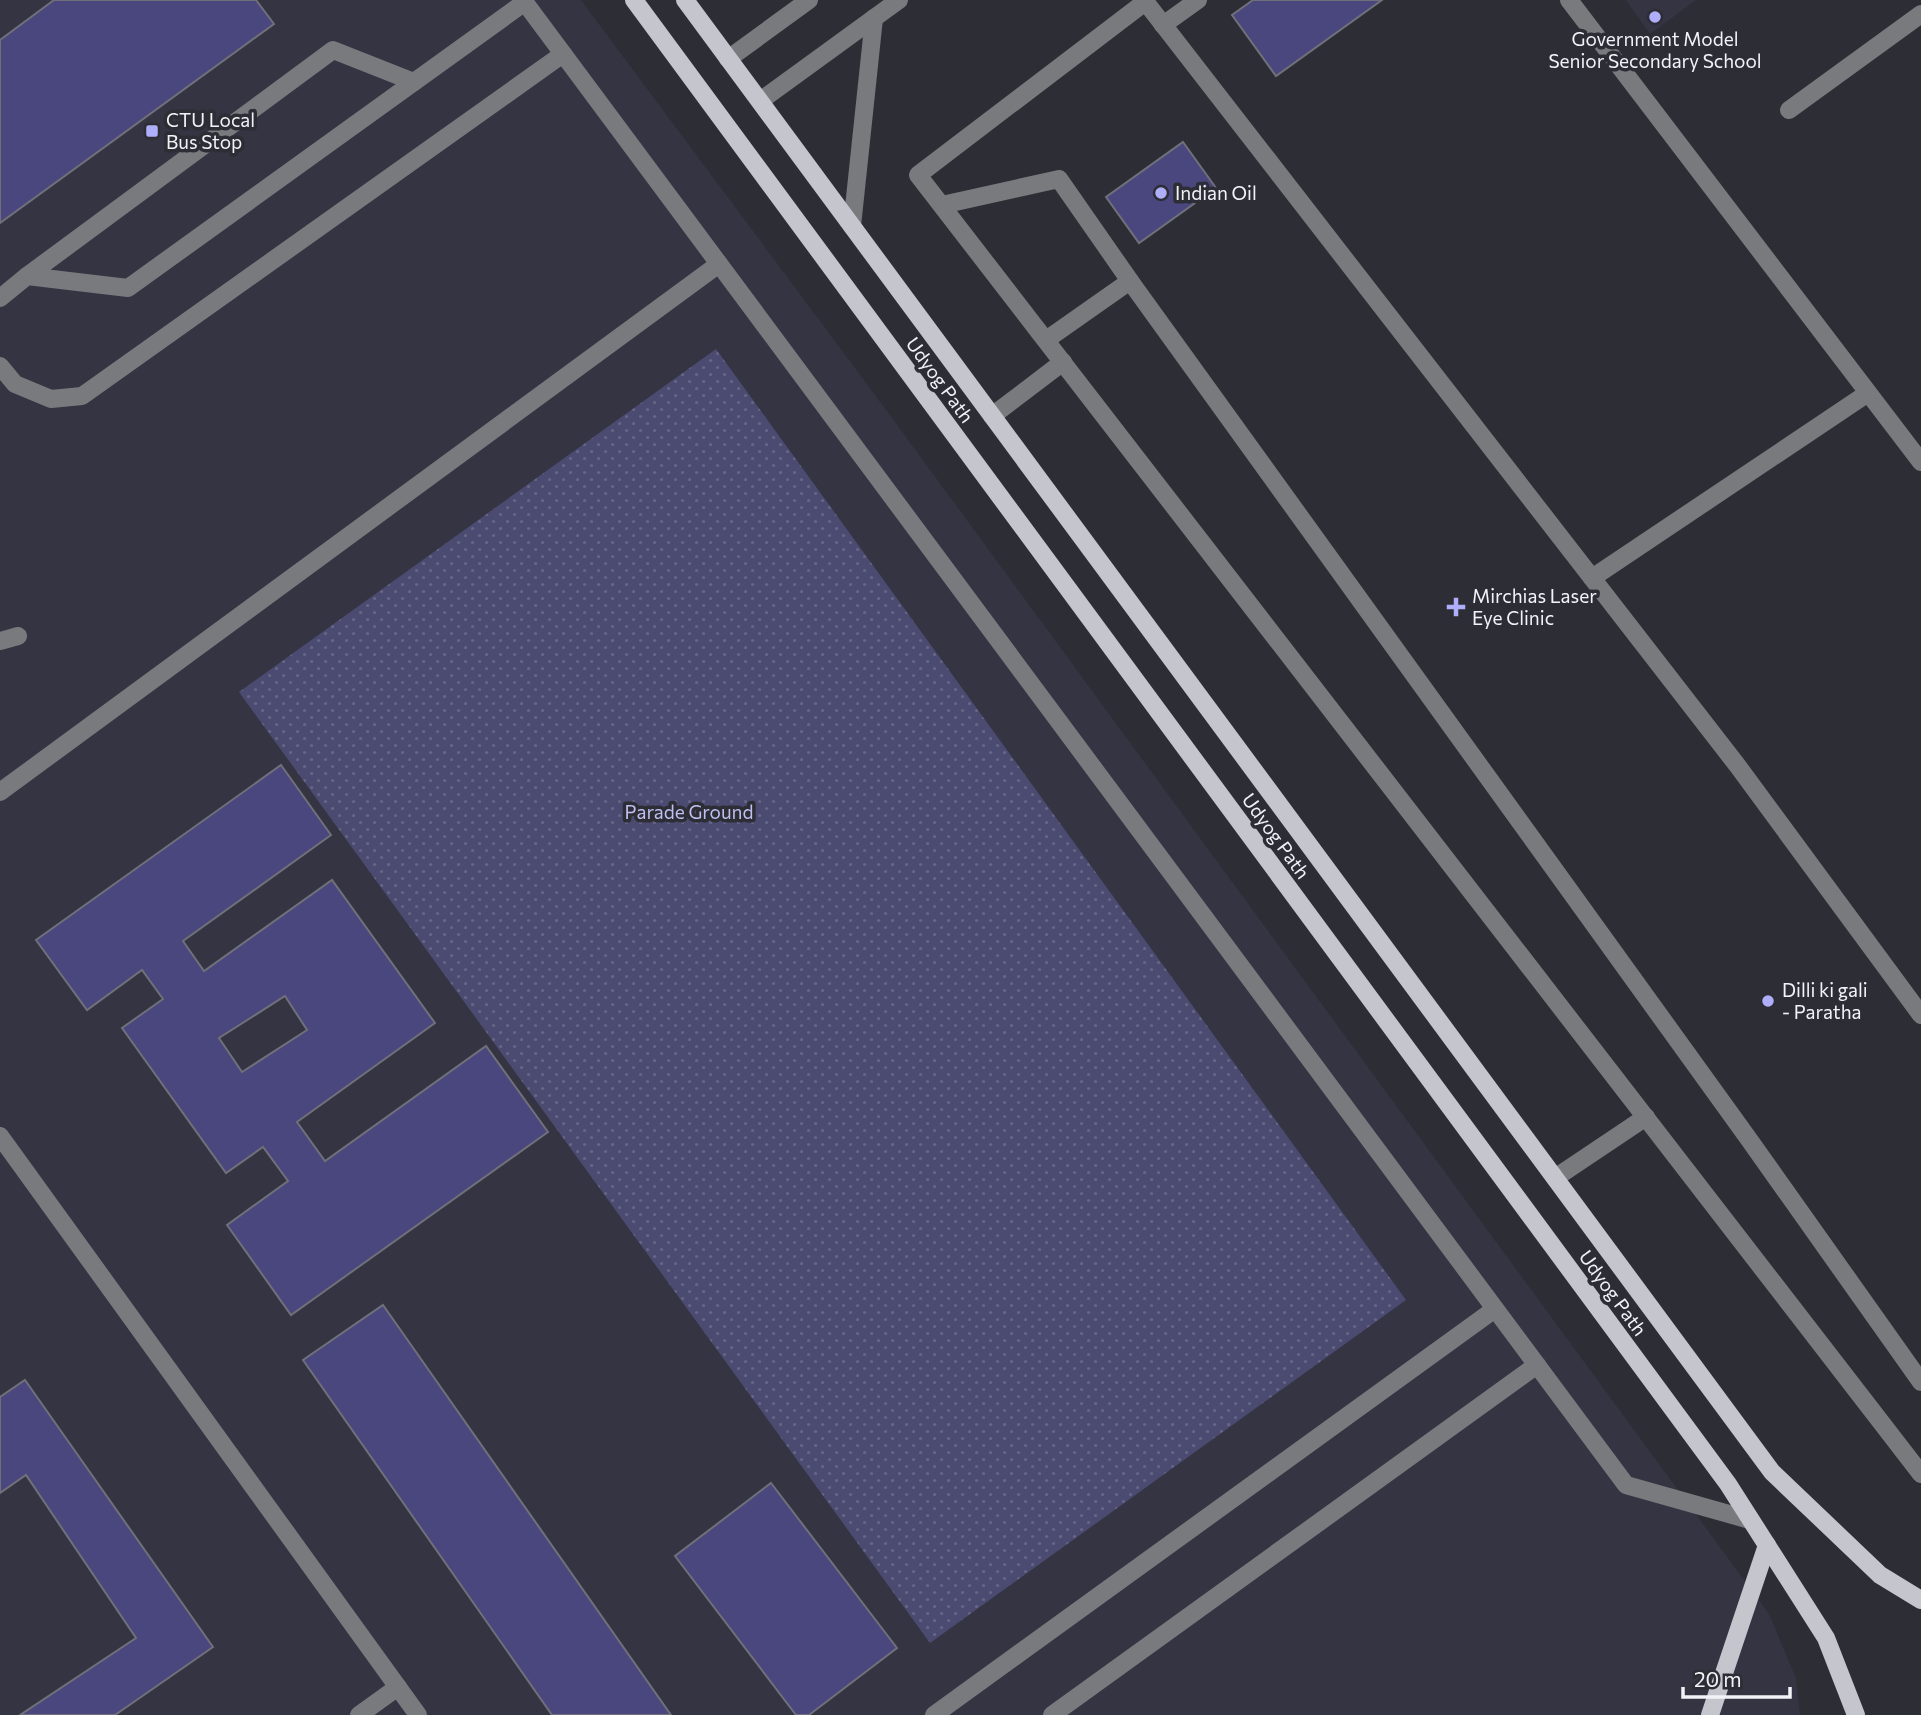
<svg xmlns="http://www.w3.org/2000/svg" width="1921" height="1715" font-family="Commissioner,sans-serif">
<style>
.built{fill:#343442}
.green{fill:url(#green-dots)}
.building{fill:#4a477e;stroke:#6f7079;stroke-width:2;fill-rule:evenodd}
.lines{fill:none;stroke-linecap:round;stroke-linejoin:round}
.minor{stroke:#797a7e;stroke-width:18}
.major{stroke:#c5c5ce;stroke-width:18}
.poi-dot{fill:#afaefa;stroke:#2d2d35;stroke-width:2.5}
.labels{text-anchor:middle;stroke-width:7;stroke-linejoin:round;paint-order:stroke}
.poi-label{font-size:19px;fill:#f2f3f8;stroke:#2d2d35;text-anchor:start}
.street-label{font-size:19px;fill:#f2f3f8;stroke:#2d2d35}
.park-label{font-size:19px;fill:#bfbff2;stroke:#2d2d35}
</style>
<defs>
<pattern id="green-dots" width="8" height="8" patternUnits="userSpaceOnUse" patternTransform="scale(1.75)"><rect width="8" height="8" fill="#4b4a71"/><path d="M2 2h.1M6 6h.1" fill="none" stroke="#656586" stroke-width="1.8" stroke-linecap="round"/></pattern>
</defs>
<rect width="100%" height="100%" fill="#2d2d35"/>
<g class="built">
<polygon points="0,0 581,0 884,407 1769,1614 1796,1678 1800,1715 0,1715"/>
<polygon points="1626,0 1696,0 1650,34"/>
</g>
<polygon class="green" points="716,349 1406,1300 930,1643 239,692"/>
<g class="building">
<polygon points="54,0 256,0 274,24 0,223 0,40"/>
<polygon points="1253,0 1382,0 1276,76 1232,15"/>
<polygon points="1183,142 1216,188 1139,243 1106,197"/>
<path d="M281,765L331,835L183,941L204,971L332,880L435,1023L297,1122L325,1161L486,1046L548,1132L291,1315L227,1225L288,1181L263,1147L226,1173L122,1028L163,999L142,970L87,1010L36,940ZM285,996L307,1030L242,1072L219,1038Z"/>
<polygon points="383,1305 671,1715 552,1715 303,1360"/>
<polygon points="25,1380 213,1647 115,1715 20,1715 136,1638 26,1475 0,1493 0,1397"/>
<polygon points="771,1483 897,1648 809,1715 796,1715 675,1556"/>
</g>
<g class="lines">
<g class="minor">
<polyline points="523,0 1626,1485 1750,1520"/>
<polyline points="1144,0 1737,765 1921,1015"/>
<polyline points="1569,0 1921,462"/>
<polyline points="1145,2 918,175 1921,1474"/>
<polyline points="1163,25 1198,0"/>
<polyline points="728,59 809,0"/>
<polyline points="760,101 899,0"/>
<polyline points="1789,110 1921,14"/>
<polyline points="942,205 1059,179 1130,281 1046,340"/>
<polyline points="852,226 874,18"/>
<polyline points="27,276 333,50 414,82"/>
<polyline points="1130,281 1748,1138 1921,1382"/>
<polyline points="0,298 27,276 128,288 525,2"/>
<polyline points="0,366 15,384 51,399 82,396 563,54"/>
<polyline points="992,416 1063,362"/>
<polyline points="1592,578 1868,393"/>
<polyline points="0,641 18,636"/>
<polyline points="0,792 719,264"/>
<polyline points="0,1136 418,1715"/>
<polyline points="1555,1178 1646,1117"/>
<polyline points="359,1715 398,1687"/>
<polyline points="934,1715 1495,1309"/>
<polyline points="1052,1715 1537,1365"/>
</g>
<g class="major">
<polyline points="634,0 1728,1484 1826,1638 1856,1715"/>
<polyline points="685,0 1772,1472 1880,1575 1921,1600"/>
<polyline points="1710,1715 1767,1545"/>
</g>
</g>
<g class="poi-dot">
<circle cx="1655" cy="17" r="7"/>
<rect x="145" y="124" width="14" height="14" rx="3.5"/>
<circle cx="1161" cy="193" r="7"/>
<path d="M1452.5 596.5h7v7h7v7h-7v7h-7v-7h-7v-7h7z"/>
<circle cx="1768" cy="1001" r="7"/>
</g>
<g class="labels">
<g class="poi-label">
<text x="1655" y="46" text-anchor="middle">Government Model<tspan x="1655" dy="22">Senior Secondary School</tspan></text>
<text x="166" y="127">CTU Local<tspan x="166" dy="22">Bus Stop</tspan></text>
<text x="1175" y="200">Indian Oil</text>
<text x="1472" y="603">Mirchias Laser<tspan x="1472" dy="22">Eye Clinic</tspan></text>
<text x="1782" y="997">Dilli ki gali<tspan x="1782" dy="22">- Paratha</tspan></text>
</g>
<g class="street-label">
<text transform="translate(940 380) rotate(54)" y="7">Udyog Path</text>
<text transform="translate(1276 836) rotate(54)" y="7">Udyog Path</text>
<text transform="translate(1613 1293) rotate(54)" y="7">Udyog Path</text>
</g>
<g class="park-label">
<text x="689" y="819">Parade Ground</text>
</g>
</g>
<path d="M1683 1687v10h107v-10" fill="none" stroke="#f2f3f8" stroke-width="3.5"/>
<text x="1694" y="1687" font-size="21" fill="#f2f3f8" stroke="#2d2d35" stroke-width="5" paint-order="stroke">20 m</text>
</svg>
